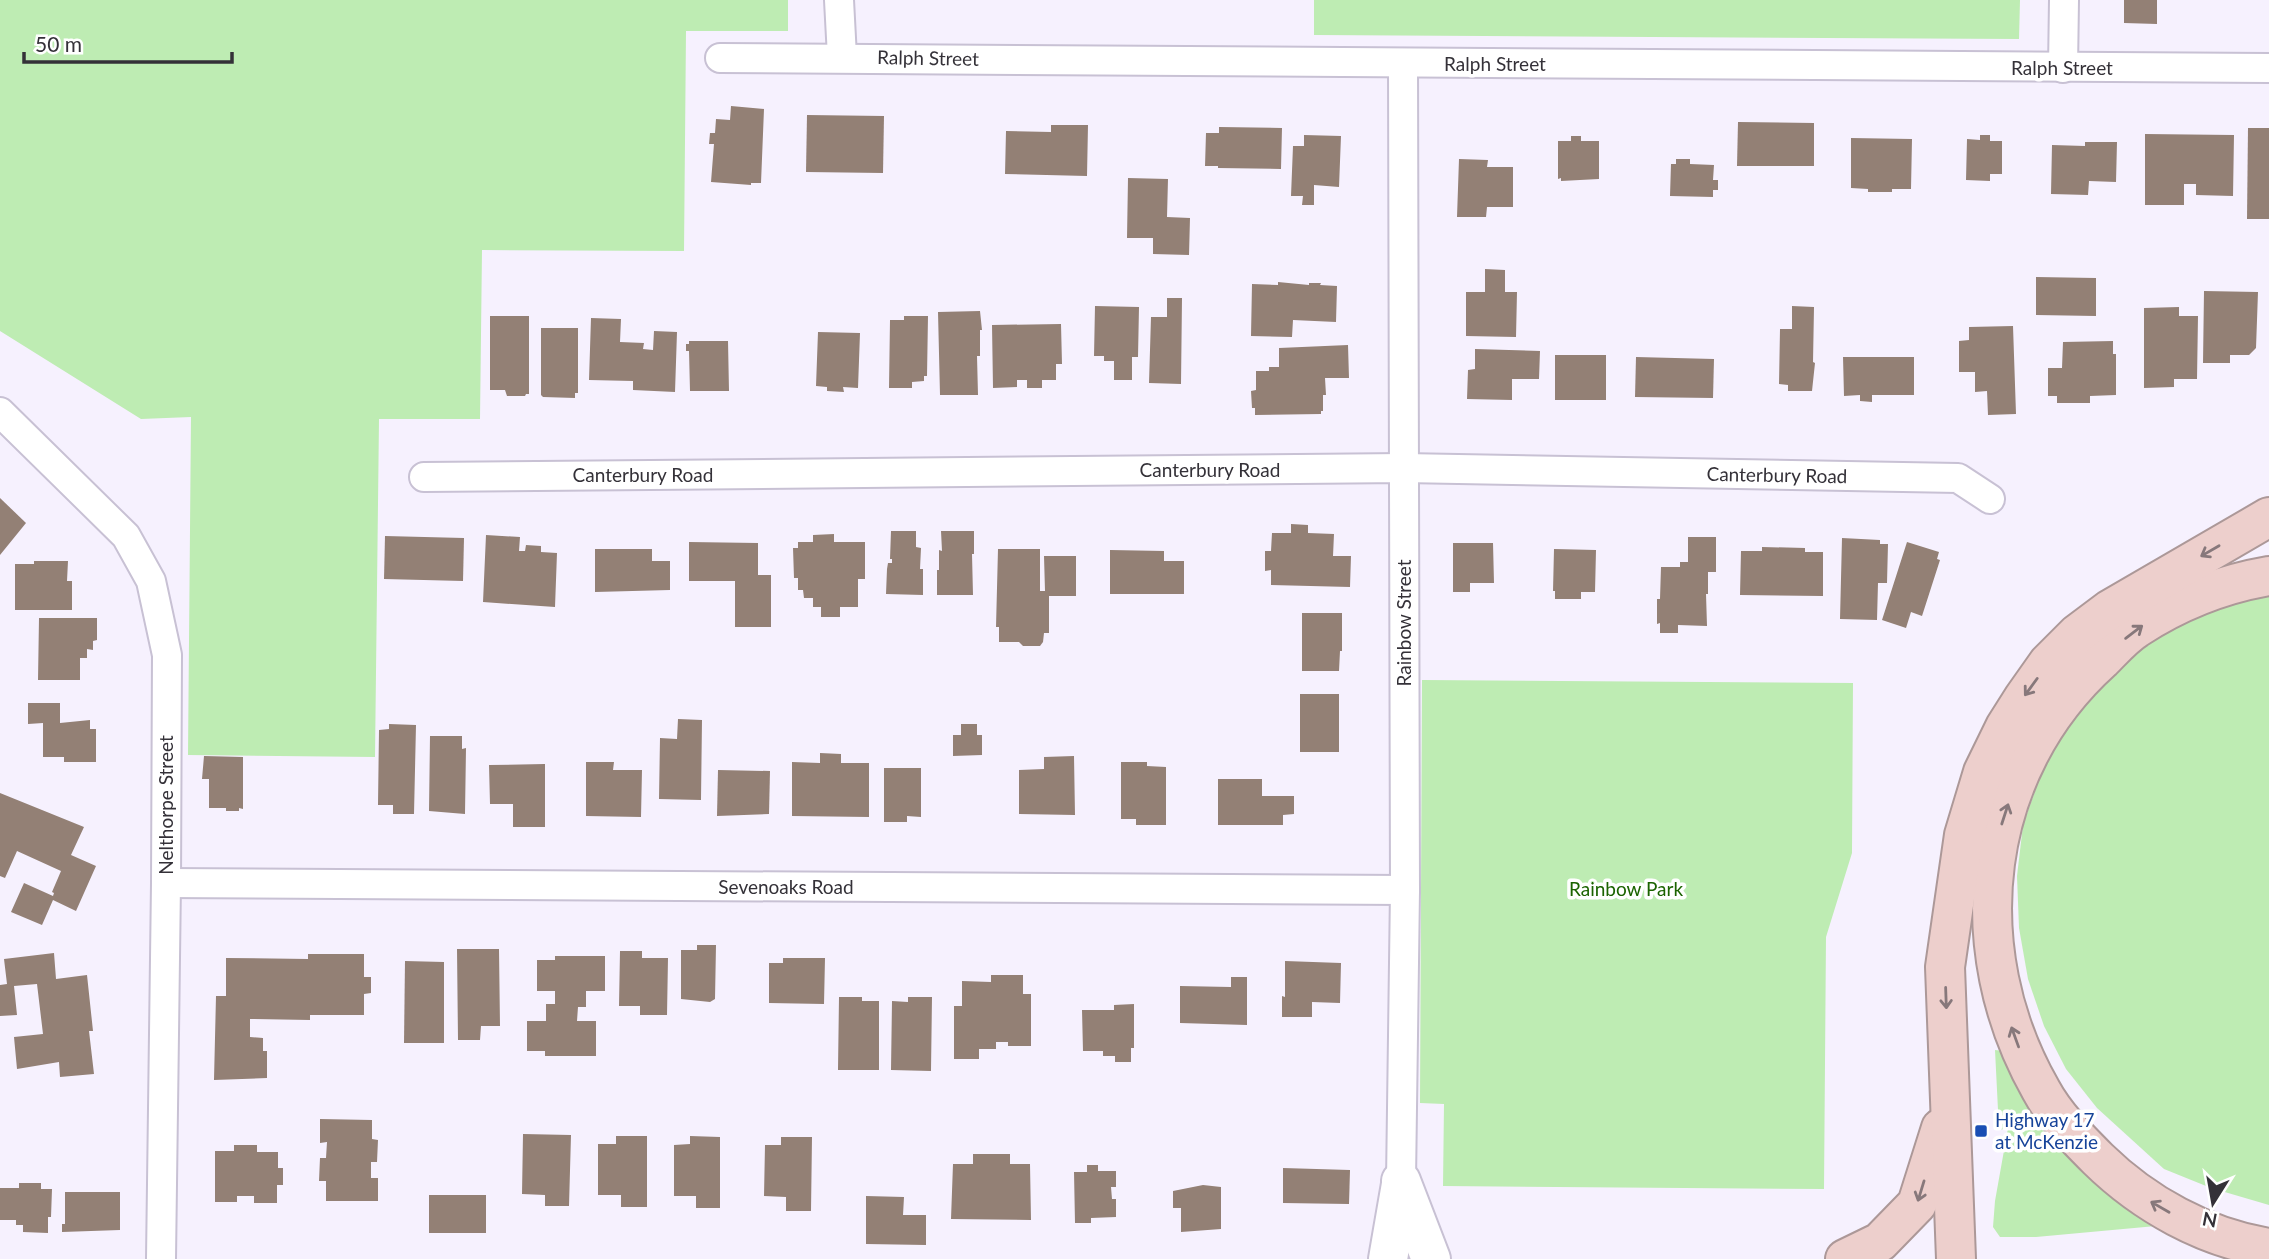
<svg xmlns="http://www.w3.org/2000/svg" width="2269" height="1259" font-family="Lato,sans-serif">
<style>
.green{fill:#beecb3}
.building{fill:#938075}
.lines{fill:none;stroke-linecap:round;stroke-linejoin:round}
.minor-casing{stroke:#c8c1d4;stroke-width:32}
.secondary-casing{stroke:#c8c1d4;stroke-width:42}
.motorway-casing{stroke:#ac9898;stroke-width:42}
.minor{stroke:#fff;stroke-width:28}
.secondary{stroke:#fff;stroke-width:38}
.motorway{stroke:#edcfcc;stroke-width:38}
.oneway{stroke:#87787b}
.transit-dot{fill:#1a4fb4;stroke:#fff;stroke-width:2.5}
.labels{text-anchor:middle;stroke-width:7;stroke-linejoin:round;paint-order:stroke}
.street-label{font-size:19px;fill:#343138;stroke:#fff}
.park-label{font-size:19px;fill:#1b6300;stroke:#fff}
.transit-label{font-size:19px;fill:#164399;stroke:#fff;text-anchor:start}
</style>
<rect width="100%" height="100%" fill="#f6f1fe"/>
<g class="green">
<polygon points="0,0 788,0 788,31 686,31 684,251 482,250 480,419 379,419 375,757 188,755 191,417 141,419 0,331"/>
<polygon points="1314,0 2020,0 2019,39 1314,35"/>
<polygon points="2269,586 2269,1205 2211,1188 2164,1169 2097,1108 2066,1069 2044,1026 2028,979 2019,928 2017,876 2023,825 2053,740 2143,641"/>
<polygon points="1422,680 1853,683 1852,853 1826,937 1824,1189 1443,1186 1444,1104 1420,1103"/>
<polygon points="1995,1050 2003,1051 2156,1226 2036,1237 2000,1237 1993,1227 1995,1201 2008,1128 1999,1130"/>
</g>
<g class="building">
<polygon points="2124,0 2157,0 2157,24 2124,23"/>
<polygon points="731,106 764,109 761,183 751,183 751,185 711,182 714,144 709,144 710,133 715,133 716,119 730,120"/>
<polygon points="807,115 884,116 883,173 806,172"/>
<polygon points="1738,122 1814,123 1814,166 1737,166"/>
<polygon points="1051,125 1088,125 1087,176 1005,174 1006,131 1051,132"/>
<polygon points="1219,127 1282,128 1281,169 1218,168 1218,166 1205,166 1206,133 1219,133"/>
<polygon points="2248,128 2269,128 2269,219 2247,219"/>
<polygon points="2145,134 2234,135 2233,196 2196,195 2196,184 2184,184 2184,205 2145,205"/>
<polygon points="1304,135 1341,136 1339,187 1314,185 1314,205 1302,205 1303,196 1291,196 1293,146 1304,146"/>
<polygon points="1980,135 1990,135 1990,141 2002,141 2002,174 1990,174 1990,181 1966,180 1967,139 1980,140"/>
<polygon points="1571,136 1581,136 1581,141 1599,141 1599,179 1561,181 1561,178 1558,179 1558,141 1571,141"/>
<polygon points="1851,138 1912,139 1911,189 1892,189 1892,192 1868,192 1868,189 1851,188"/>
<polygon points="2085,142 2117,142 2116,182 2089,181 2088,195 2051,194 2052,145 2085,146"/>
<polygon points="1459,159 1488,160 1487,167 1513,167 1513,207 1487,207 1486,217 1457,217"/>
<polygon points="1676,159 1690,159 1690,164 1714,165 1713,180 1718,180 1718,190 1713,190 1713,197 1670,196 1671,164 1676,164"/>
<polygon points="1128,178 1168,179 1167,217 1190,218 1189,255 1153,254 1153,238 1127,238"/>
<polygon points="1485,269 1505,270 1505,292 1517,292 1516,337 1466,336 1466,292 1485,292"/>
<polygon points="2036,277 2096,278 2096,316 2036,315"/>
<polygon points="1278,282 1309,285 1309,283 1321,283 1320,285 1337,286 1336,322 1293,320 1292,337 1251,336 1252,284 1278,285"/>
<polygon points="2204,291 2258,292 2256,348 2249,355 2230,355 2230,363 2203,363"/>
<polygon points="1167,298 1182,298 1181,384 1149,383 1151,317 1167,317"/>
<polygon points="1095,306 1139,307 1138,357 1132,357 1132,380 1114,380 1114,361 1104,361 1104,356 1094,356"/>
<polygon points="1792,306 1814,307 1813,362 1815,363 1812,391 1788,391 1788,385 1779,384 1780,329 1792,329"/>
<polygon points="2179,307 2179,316 2198,316 2197,379 2174,379 2174,387 2144,388 2144,308"/>
<polygon points="980,311 982,330 980,330 980,356 977,356 978,395 940,395 938,312"/>
<polygon points="490,316 529,316 529,394 526,394 525,396 507,396 505,390 490,390"/>
<polygon points="904,316 928,316 927,376 924,376 924,381 912,382 912,388 889,388 890,320 904,320"/>
<polygon points="591,318 621,319 620,342 644,343 643,349 653,350 654,331 677,332 675,392 633,390 633,381 589,380"/>
<polygon points="1061,324 1062,364 1056,364 1056,380 1042,380 1042,388 1027,388 1027,380 1017,380 1017,387 993,388 992,325"/>
<polygon points="2013,326 2016,414 1988,415 1987,391 1975,392 1975,372 1959,372 1959,341 1969,340 1969,327"/>
<polygon points="541,328 578,328 578,393 575,393 575,398 543,397 541,395"/>
<polygon points="818,332 860,333 858,388 843,387 844,392 827,391 827,387 816,386"/>
<polygon points="689,341 728,341 729,391 690,391 689,351 686,351 686,344 689,344"/>
<polygon points="2113,341 2113,354 2116,354 2116,395 2090,396 2090,403 2057,403 2057,396 2048,396 2048,368 2062,368 2063,342"/>
<polygon points="1348,345 1349,378 1325,378 1326,395 1323,395 1323,411 1321,411 1321,414 1255,415 1255,408 1252,408 1251,391 1256,390 1256,371 1269,371 1269,367 1279,367 1279,348"/>
<polygon points="1475,349 1540,351 1539,379 1512,379 1512,400 1467,399 1468,370 1475,369"/>
<rect x="1555" y="355" width="51" height="45"/>
<polygon points="1636,357 1714,359 1713,398 1635,397"/>
<polygon points="1843,357 1914,357 1914,395 1872,395 1872,402 1860,401 1860,395 1844,396"/>
<polygon points="0,498 26,523 0,555"/>
<polygon points="1291,524 1308,525 1308,533 1334,534 1333,556 1351,556 1350,587 1271,585 1271,570 1265,571 1265,551 1271,551 1272,533 1291,533"/>
<polygon points="891,531 916,531 916,547 921,548 920,569 923,569 923,595 886,594 887,569 888,563 892,563 892,559 890,559"/>
<polygon points="941,531 974,531 974,554 972,554 973,595 937,595 937,570 939,570 939,550 942,551"/>
<polygon points="834,534 834,542 865,542 865,579 858,579 858,607 840,607 840,617 821,617 821,607 813,607 813,598 804,598 803,590 798,590 798,578 794,578 793,548 798,548 798,542 813,542 813,535"/>
<polygon points="486,535 520,537 519,551 525,551 526,545 541,546 541,552 557,553 555,607 483,602"/>
<polygon points="385,536 464,538 463,581 384,579"/>
<polygon points="1688,537 1716,537 1716,572 1708,572 1708,594 1706,594 1707,626 1678,625 1678,633 1660,633 1660,623 1657,624 1657,599 1660,599 1661,567 1680,567 1680,562 1688,562"/>
<polygon points="1842,538 1880,540 1880,544 1888,544 1887,583 1878,583 1877,620 1840,619"/>
<polygon points="689,542 758,543 758,575 771,575 771,627 735,627 735,581 689,581"/>
<polygon points="1907,542 1939,552 1937,559 1940,560 1922,616 1911,612 1906,628 1882,620"/>
<polygon points="1453,543 1493,543 1494,583 1470,583 1470,592 1453,592"/>
<polygon points="1762,547 1805,548 1805,552 1823,552 1823,596 1740,595 1741,551 1762,551"/>
<polygon points="595,549 652,549 652,561 670,561 670,590 595,592"/>
<polygon points="998,549 1040,549 1040,591 1045,591 1044,556 1076,556 1076,596 1049,596 1049,633 1044,633 1043,642 1040,646 1023,646 1019,642 999,642 999,627 996,627"/>
<polygon points="1554,549 1596,550 1595,592 1581,592 1581,599 1555,599 1555,591 1553,591"/>
<polygon points="1110,550 1164,551 1164,561 1184,561 1184,594 1110,594"/>
<polygon points="34,561 68,561 67,581 72,581 72,610 15,610 15,564 34,564"/>
<polygon points="1302,613 1342,613 1342,651 1340,651 1339,671 1302,671"/>
<polygon points="39,618 97,618 97,640 93,641 93,650 87,649 87,658 80,658 80,680 38,680"/>
<rect x="1300" y="694" width="39" height="58"/>
<polygon points="28,703 60,703 60,723 90,720 90,729 96,729 96,762 64,762 64,757 43,757 43,723 28,724"/>
<polygon points="678,719 702,720 701,800 659,799 660,738 677,739"/>
<polygon points="389,724 416,725 414,814 393,814 393,805 378,805 379,730 389,729"/>
<polygon points="961,724 977,724 977,735 982,735 982,755 953,756 953,735 961,735"/>
<polygon points="430,736 462,736 462,749 466,748 465,814 429,811"/>
<polygon points="820,753 841,754 841,763 869,763 869,817 792,816 792,762 820,763"/>
<polygon points="204,756 243,757 243,809 239,808 239,811 226,811 226,808 209,808 209,779 202,779"/>
<polygon points="1074,756 1075,815 1019,814 1019,770 1044,769 1044,757"/>
<polygon points="586,762 614,762 613,770 642,770 641,817 586,816"/>
<polygon points="1121,762 1147,762 1147,766 1166,767 1166,825 1136,825 1136,819 1121,819"/>
<polygon points="545,764 545,827 513,827 513,804 490,804 489,765"/>
<polygon points="884,768 921,768 921,817 907,816 907,822 884,822"/>
<polygon points="718,770 770,771 769,814 717,816"/>
<polygon points="1218,779 1262,779 1262,796 1294,796 1294,814 1283,815 1283,825 1218,825"/>
<polygon points="0,793 84,827 71,855 96,866 76,911 53,900 42,925 11,912 24,883 53,896 54,893 52,892 61,871 17,851 5,878 0,876"/>
<polygon points="697,945 716,945 715,999 710,1002 681,999 681,950 697,950"/>
<polygon points="457,949 499,949 500,1026 481,1026 480,1040 458,1040"/>
<polygon points="620,951 642,951 642,958 668,958 667,1015 640,1015 640,1006 619,1006"/>
<polygon points="54,953 56,979 87,975 93,1031 89,1031 94,1074 60,1077 59,1062 17,1069 14,1037 43,1034 37,984 14,986 17,1015 0,1016 0,985 7,984 4,959"/>
<polygon points="308,954 364,954 364,977 371,977 371,993 364,994 364,1015 310,1015 310,1020 250,1019 250,1037 263,1038 263,1051 267,1051 267,1078 214,1080 216,996 226,996 226,958 308,959"/>
<polygon points="555,956 605,956 605,991 586,991 586,1007 578,1007 577,1021 596,1021 596,1056 545,1056 545,1051 527,1051 527,1021 546,1021 546,1004 555,1004 555,991 537,991 537,960 555,960"/>
<polygon points="783,958 825,958 824,1004 769,1003 769,963 783,963"/>
<polygon points="405,961 444,962 444,1043 404,1043"/>
<polygon points="1285,961 1341,963 1340,1003 1312,1002 1312,1017 1282,1017 1282,996 1285,997"/>
<polygon points="991,975 1023,975 1023,994 1031,994 1031,1046 1008,1046 1008,1042 996,1042 996,1049 979,1049 979,1059 954,1059 954,1006 962,1006 962,981 991,982"/>
<polygon points="1231,977 1247,977 1247,1025 1180,1023 1180,986 1231,987"/>
<polygon points="839,997 862,997 862,1001 879,1001 879,1070 838,1070"/>
<polygon points="908,997 932,997 931,1071 891,1070 892,1001 908,1002"/>
<polygon points="1134,1004 1134,1048 1131,1048 1131,1062 1115,1062 1115,1056 1103,1056 1103,1051 1083,1051 1082,1010 1114,1010 1114,1005"/>
<polygon points="320,1119 372,1120 372,1139 378,1140 377,1162 371,1162 371,1178 378,1178 378,1201 326,1201 326,1181 319,1181 320,1158 326,1158 327,1142 320,1143"/>
<polygon points="523,1134 571,1135 569,1206 545,1206 545,1195 522,1194"/>
<polygon points="616,1136 647,1136 647,1207 621,1207 621,1195 598,1195 598,1144 616,1144"/>
<polygon points="690,1136 720,1137 720,1208 696,1208 696,1196 674,1196 674,1145 690,1144"/>
<polygon points="781,1137 812,1137 811,1211 786,1211 786,1197 764,1196 765,1145 781,1145"/>
<polygon points="234,1145 257,1145 257,1152 278,1152 278,1168 283,1168 283,1185 277,1185 277,1203 254,1203 254,1196 237,1196 237,1202 215,1202 215,1151 234,1151"/>
<polygon points="973,1154 1010,1154 1010,1164 1030,1164 1031,1220 951,1219 953,1164 973,1164"/>
<polygon points="1087,1165 1098,1165 1098,1171 1116,1171 1116,1187 1111,1187 1112,1199 1116,1199 1116,1217 1091,1218 1091,1223 1075,1223 1074,1172 1087,1172"/>
<polygon points="1283,1168 1350,1170 1349,1204 1283,1203"/>
<polygon points="19,1183 41,1183 41,1189 52,1189 51,1217 48,1217 48,1233 23,1232 23,1225 16,1225 16,1220 0,1220 0,1188 19,1188"/>
<polygon points="1203,1185 1221,1187 1221,1229 1181,1232 1181,1208 1173,1208 1173,1191"/>
<polygon points="65,1192 120,1192 120,1230 62,1232 62,1224 65,1224"/>
<rect x="429" y="1195" width="57" height="38"/>
<polygon points="866,1196 904,1197 903,1215 926,1215 926,1245 866,1244"/>
</g>
<g class="lines">
<g class="minor-casing">
<g id="minor">
<polyline points="839,0 842,57"/>
<polyline points="720,58 2269,68"/>
<polyline points="2063,68 2064,0"/>
<polyline points="0,412 126,536 151,581 167,655 166,883 161,1259"/>
<polyline points="424,477 1404,468 1958,478 1990,499"/>
<polyline points="166,883 1405,890"/>
<polyline points="1401,1181 1405,890 1403,64"/>
</g>
</g>
<g class="secondary-casing">
<g id="secondary">
<polyline points="1401,1181 1431,1259"/>
<polyline points="1388,1259 1401,1184"/>
</g>
</g>
<g class="motorway-casing">
<g id="motorway">
<path d="M2269,576C2222,584 2177,602 2137,628C2124,636 2113,649 2102,660C1979,771 1960,948 2041,1090C2055,1116 2077,1138 2098,1159C2144,1204 2205,1238 2269,1248"/>
<polyline points="1845,1259 1880,1242 1917,1204 1941,1128"/>
<polyline points="1956,1259 1945,967 1964,835 1983,772 2005,727 2024,697 2048,663 2077,634 2109,610 2269,517"/>
</g>
</g>
<use href="#minor" class="minor"/>
<use href="#secondary" class="secondary"/>
<use href="#motorway" class="motorway"/>
</g>
<defs><path id="oneway-shaft" d="M-6 0H5M1.5-3L5.5 0L1.5 3" fill="none" stroke-width="1.6" stroke-linecap="round" stroke-linejoin="round" transform="scale(1.75)"/></defs>
<g class="oneway">
<use href="#oneway-shaft" transform="translate(2210 551) rotate(150)"/>
<use href="#oneway-shaft" transform="translate(2134 632) rotate(-37)"/>
<use href="#oneway-shaft" transform="translate(2031 687) rotate(126)"/>
<use href="#oneway-shaft" transform="translate(2005 814) rotate(-72)"/>
<use href="#oneway-shaft" transform="translate(1946 998) rotate(88)"/>
<use href="#oneway-shaft" transform="translate(2015 1037) rotate(-110)"/>
<use href="#oneway-shaft" transform="translate(1921 1191) rotate(107)"/>
<use href="#oneway-shaft" transform="translate(2160 1207) rotate(-150)"/>
</g>
<rect class="transit-dot" x="1974" y="1124" width="14" height="14" rx="3.5"/>
<g class="labels">
<g class="street-label">
<text transform="translate(928 58) rotate(1)" y="7">Ralph Street</text>
<text x="1495" y="71">Ralph Street</text>
<text x="2062" y="75">Ralph Street</text>
<text x="1210" y="477">Canterbury Road</text>
<text x="643" y="482">Canterbury Road</text>
<text transform="translate(1777 475) rotate(1)" y="7">Canterbury Road</text>
<text transform="translate(1404 623) rotate(-90)" y="7">Rainbow Street</text>
<text transform="translate(166 805) rotate(-90)" y="7">Nelthorpe Street</text>
<text x="786" y="894">Sevenoaks Road</text>
</g>
<g class="park-label">
<text x="1626" y="896">Rainbow Park</text>
</g>
<g class="transit-label">
<text x="1995" y="1127">Highway 17<tspan x="1995" dy="22">at McKenzie</tspan></text>
</g>
</g>
<g transform="translate(2213 1203) rotate(191)" stroke="#ffffff" stroke-width="5" paint-order="stroke">
<path d="M0-5L12 26L0 18L-12 26Z" fill="#343138"/>
<text y="-10" font-size="19" font-weight="bold" text-anchor="middle" fill="#343138">N</text>
</g>
<path d="M24 52v10h208v-10" fill="none" stroke="#343138" stroke-width="3.5"/>
<text x="35" y="52" font-size="21" fill="#343138" stroke="#ffffff" stroke-width="5" paint-order="stroke">50 m</text>
</svg>
